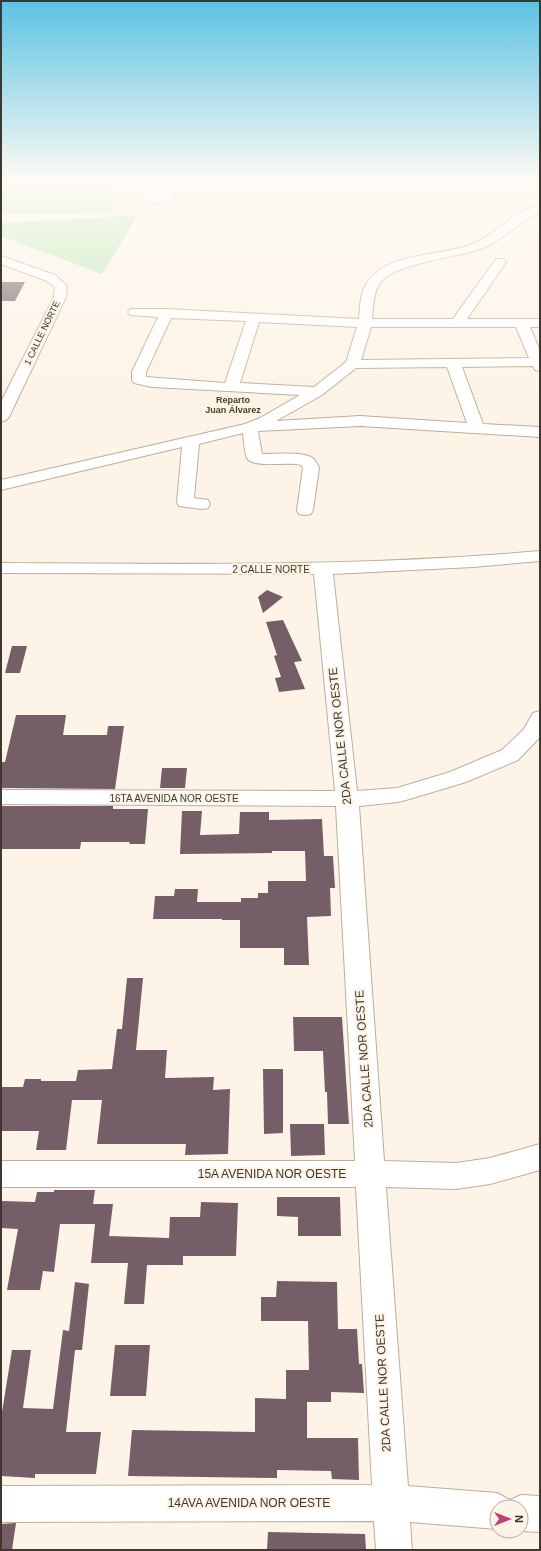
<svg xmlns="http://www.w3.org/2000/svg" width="541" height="1551" font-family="Helvetica,sans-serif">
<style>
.green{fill:#b7e7af}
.building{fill:#755e67}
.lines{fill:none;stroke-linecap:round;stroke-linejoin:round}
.minor-casing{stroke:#bcae9a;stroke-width:2}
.minor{fill:#fff;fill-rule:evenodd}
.labels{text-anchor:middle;stroke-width:4;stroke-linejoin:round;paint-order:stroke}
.far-street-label{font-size:9px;fill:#3e3830;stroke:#fdf4e7}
.far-neighbourhood-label{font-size:9px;font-weight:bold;fill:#493e2c;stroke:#fdf4e7}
.street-label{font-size:10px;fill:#3e3830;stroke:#fdf4e7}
.near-street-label{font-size:12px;fill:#3e3830;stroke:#fdf4e7}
</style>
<rect width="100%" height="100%" fill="#fdf4e7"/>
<g class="green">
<polygon points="113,182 113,213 1,214 1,183"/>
<polygon points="138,215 102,274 1,236 1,223"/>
</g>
<g class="building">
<polygon points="1,282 25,282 15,301 1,301"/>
<polygon points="267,590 283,597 263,613 258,597"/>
<polygon points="283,620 302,661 294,662 305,689 279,692 275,678 281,677 274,656 277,655 266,622"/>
<polygon points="12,646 27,646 20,673 5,673"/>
<polygon points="16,715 66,715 63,735 107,735 108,726 124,726 115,789 1,788 1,762 5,762"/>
<polygon points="162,768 187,768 185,788 160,788"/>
<polygon points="1,806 113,806 113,809 148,809 145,844 129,844 130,842 81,842 80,849 1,849"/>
<polygon points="182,811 202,811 200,835 239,834 240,812 269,812 269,820 322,819 324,856 333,856 335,888 330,888 331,916 307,917 309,965 284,965 284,948 240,948 240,920 222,920 222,919 153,919 155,896 174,896 175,889 198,889 197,902 241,902 241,898 258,898 258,893 268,893 268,881 306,881 305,851 272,851 272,853 180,854"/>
<polygon points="127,978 143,978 136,1050 167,1050 165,1078 214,1077 213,1090 230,1089 228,1154 185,1155 186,1144 97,1144 102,1100 72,1100 66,1150 36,1150 39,1131 1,1131 1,1087 23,1087 25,1079 41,1079 41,1081 76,1081 78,1070 112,1069 117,1029 122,1029"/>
<polygon points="293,1017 342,1017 349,1124 328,1124 327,1092 325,1092 323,1051 294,1051"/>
<polygon points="263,1069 283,1069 283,1133 264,1134"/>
<polygon points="290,1124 324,1124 325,1155 291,1156"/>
<polygon points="54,1190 95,1190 93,1204 113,1204 109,1236 169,1238 170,1217 200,1217 201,1202 238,1203 236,1256 183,1256 183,1265 147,1265 144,1304 124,1304 128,1263 91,1263 95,1224 60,1224 54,1272 43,1271 40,1290 7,1290 18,1229 1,1228 1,1201 35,1202 37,1192 54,1192"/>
<polygon points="277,1197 340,1197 341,1236 298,1236 298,1217 277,1216"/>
<polygon points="277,1281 337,1282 338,1329 357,1329 359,1364 362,1364 364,1393 331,1392 331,1402 307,1402 307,1438 358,1438 359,1480 332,1479 331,1471 277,1470 277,1478 128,1476 132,1430 255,1432 255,1398 286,1399 286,1370 309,1370 308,1321 261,1321 261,1297 276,1297"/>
<polygon points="75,1282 89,1284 82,1350 75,1350 66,1432 101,1432 96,1474 35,1474 35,1478 1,1476 1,1418 12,1350 31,1350 23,1408 53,1409 63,1330 69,1331"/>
<polygon points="115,1345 150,1345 146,1396 110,1396"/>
<polygon points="16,1523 12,1550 1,1550 1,1524"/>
<polygon points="268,1532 365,1534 366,1550 267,1550"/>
</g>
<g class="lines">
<g class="minor-casing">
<g id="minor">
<polygon points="166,181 176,181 173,199 156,203 140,199 138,197 141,182 149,182 150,184 150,195 164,195"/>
<path d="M540,205V212C520,221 503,240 483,248C458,258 389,263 378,286C373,296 373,308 372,319H453L496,259H504L506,262L467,319H540V327H530L540,351V371L535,370L533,366L462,367L483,424L540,427V437L360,426L258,431L262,454C275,454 305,451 314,459C316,462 318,465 319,468L313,510L311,514L305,515L299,514L297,510L303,468L301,465C290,461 253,469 247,458C244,451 244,441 243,433L199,444L194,498L208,500L210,504L208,508L202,509L179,506L177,502L182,447L1,490V480L245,424L260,418L300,395L152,387L134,383L132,380V372L158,317L130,315L128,312L130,309H167L359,319C360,307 360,293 367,283C387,250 445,258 477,242C498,231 516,210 540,205ZM171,318L246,321L225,383L146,377V372ZM259,322L357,327L346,362L314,387L240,383ZM371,327H516L529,358L361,360ZM447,367L467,423L360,416L276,421L322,395L356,368Z"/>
<polygon points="1,256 55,275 67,286 66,297 9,417 6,420 1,422 1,402 54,297 55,287 47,281 1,264"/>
<path d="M540,551V561L473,567L333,574L357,791L397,788L450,772L502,750L524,729L533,713L540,711V737L518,760L466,782L406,800L398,802L359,806L384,1161L456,1163L490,1158L540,1144V1170L490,1184L456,1189L386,1187L408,1486L497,1493L510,1500L521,1495L540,1496V1532L521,1531V1507H497V1529L410,1522L412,1550H376L374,1521L1,1522V1486L372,1485L356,1187H1V1161H355L336,806L1,804V790L335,791L314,574L1,573V563C181,564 360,567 540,551Z"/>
</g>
</g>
<use href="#minor" class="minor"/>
</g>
<linearGradient id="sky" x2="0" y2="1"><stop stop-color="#5cc2e3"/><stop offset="0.45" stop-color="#fefaf4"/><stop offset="1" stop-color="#fefaf4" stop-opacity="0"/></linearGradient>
<rect width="541" height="399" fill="url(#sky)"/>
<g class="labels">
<g class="far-street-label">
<text transform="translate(42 333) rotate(-64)" y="3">1 CALLE NORTE</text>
</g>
<g class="far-neighbourhood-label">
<text x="233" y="403">Reparto<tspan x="233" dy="10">Juan Álvarez</tspan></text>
</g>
<g class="street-label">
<text x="271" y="573">2 CALLE NORTE</text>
<text x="174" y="802">16TA AVENIDA NOR OESTE</text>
</g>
<g class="near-street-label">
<text transform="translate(340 736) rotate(-96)" y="4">2DA CALLE NOR OESTE</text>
<text transform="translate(364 1059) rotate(-94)" y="4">2DA CALLE NOR OESTE</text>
<text x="272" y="1178">15A AVENIDA NOR OESTE</text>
<text transform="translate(383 1383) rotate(-93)" y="4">2DA CALLE NOR OESTE</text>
<text x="249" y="1507">14AVA AVENIDA NOR OESTE</text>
</g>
</g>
<rect width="541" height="1551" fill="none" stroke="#3e3830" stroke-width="4"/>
<g transform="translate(509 1519) rotate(90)"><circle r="19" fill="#fdf4e7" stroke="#b1a99e"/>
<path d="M0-3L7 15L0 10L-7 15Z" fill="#c23b7a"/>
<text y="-6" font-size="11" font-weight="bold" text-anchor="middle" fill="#3e3830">N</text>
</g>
</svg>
